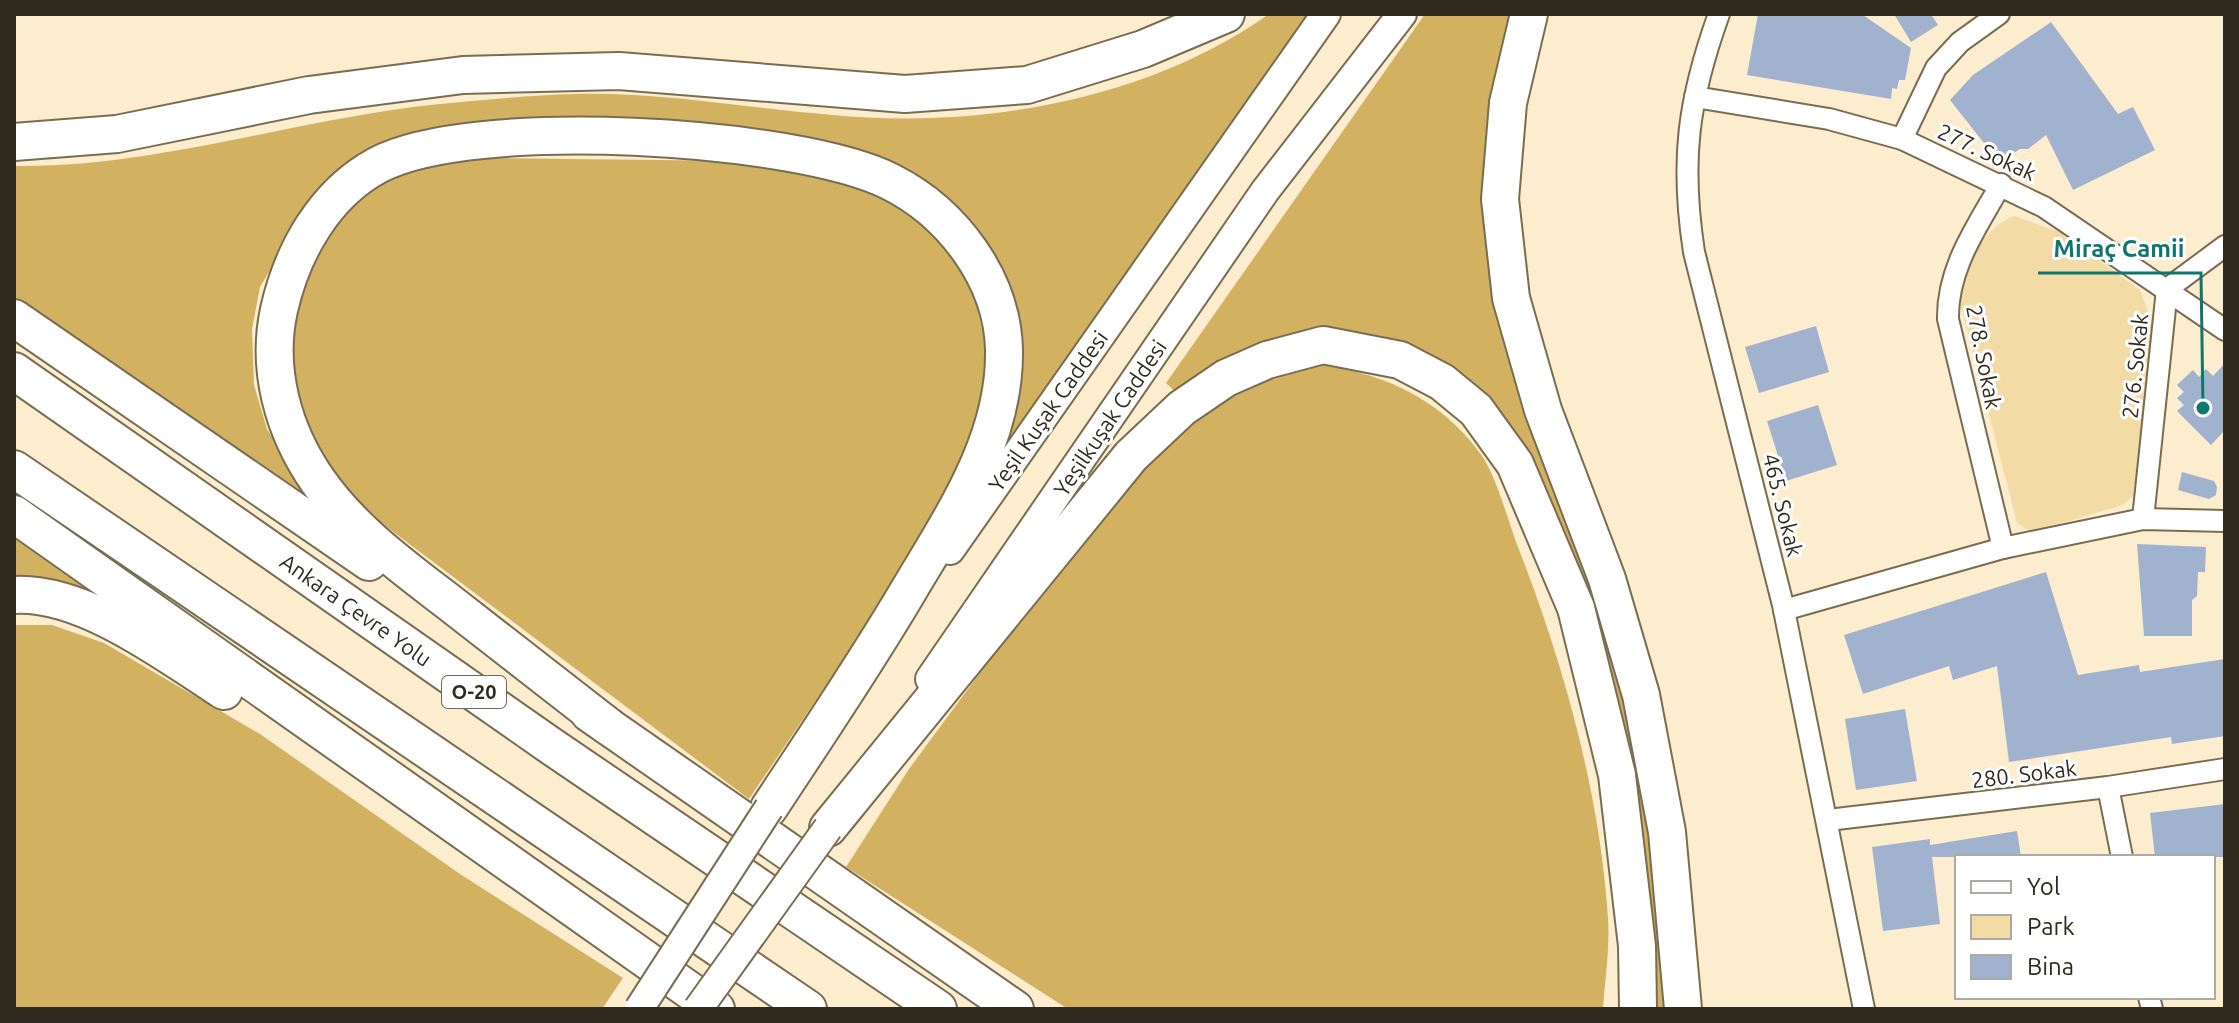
<svg xmlns="http://www.w3.org/2000/svg" width="2239" height="1023" font-family="Ubuntu,sans-serif">
<style>
.green{fill:#f2dba5}
.forest{fill:#d2b161}
.building{fill:#a1b2ce}
.lines{fill:none;stroke-linecap:round;stroke-linejoin:round}
.minor-casing{stroke:#796d51;stroke-width:24}
.secondary-casing{stroke:#796d51;stroke-width:32}
.motorway-casing{stroke:#796d51;stroke-width:40}
.minor{stroke:#fff;stroke-width:20}
.secondary{stroke:#fff;stroke-width:28}
.motorway{stroke:#fff;stroke-width:36}
.secondary-bridge-casing{stroke:#796d51;stroke-width:32;stroke-linecap:butt}
.secondary-bridge{stroke:#fff;stroke-width:28}
.labels{text-anchor:middle;stroke-width:6;stroke-linejoin:round;paint-order:stroke}
.shield{fill:#fff;stroke:#6d6a62;stroke-width:2}
.shield-label{font-size:20px;font-weight:bold;fill:#2f2a1e}
.street-label{font-size:22px;fill:#2f2a1e;stroke:#fff}
.leader{fill:none;stroke:#0f766e;stroke-width:3}
.callout-dot{fill:#0f766e;stroke:#fff;stroke-width:3}
.callout-label{font-size:24px;text-anchor:middle;font-weight:bold;fill:#0f766e;stroke:#fff;stroke-width:6;stroke-linejoin:round;paint-order:stroke}
</style>
<rect width="100%" height="100%" fill="#fbedcd"/>
<path class="green" d="M2014,216L2060,232L2140,290L2152,322L2136,493L2123,505L2031,532L2017,523L1960,302C1963,269 1982,228 2014,216Z"/>
<g class="forest">
<path d="M1269,14H1322L1014,451L1000,440L1019,367L920,183L511,122L455,124L413,135L313,198L260,287L252,329L254,385L267,429L310,499L299,509L14,305V166C158,168 298,118 440,104C485,100 531,95 575,94C661,92 746,108 832,115C979,129 1146,101 1269,14Z"/>
<polygon points="1425,14 1519,14 1490,222 1642,717 1678,1009 1650,1009 1632,780 1482,402 1322,337 1182,398 1166,383"/>
<polygon points="479,158 743,161 885,188 953,254 975,299 987,350 984,405 959,471 900,576 749,799 356,504 323,461 286,375 300,274 361,190 414,167"/>
<path d="M1306,362C1378,372 1438,394 1482,456C1497,478 1508,521 1518,547C1563,662 1600,793 1608,918C1610,948 1605,979 1603,1009H1068L846,867L909,769L1143,452L1203,398Z"/>
<polygon points="14,522 107,586 96,603 14,580"/>
<polygon points="14,625 52,625 104,643 260,734 460,874 623,978 602,1009 14,1009"/>
</g>
<g class="building">
<polygon points="1758,14 1863,15 1911,48 1905,80 1899,80 1897,89 1892,88 1891,99 1747,75"/>
<polygon points="1894,14 1931,14 1938,25 1911,42"/>
<polygon points="2051,22 2118,114 2133,107 2155,150 2073,190 2046,135 2028,149 2020,149 1999,162 1950,100 1973,75"/>
<polygon points="1816,326 1829,372 1759,393 1745,347"/>
<polygon points="2225,363 2225,430 2211,445 2177,411 2184,405 2177,398 2184,392 2177,385 2193,370 2199,377 2206,369 2213,376"/>
<polygon points="1818,405 1837,465 1786,481 1767,421"/>
<polygon points="2182,472 2214,481 2217,487 2216,495 2209,499 2178,490"/>
<polygon points="2137,544 2206,547 2205,572 2198,572 2197,596 2192,600 2192,636 2144,636"/>
<polygon points="2046,572 2078,675 2139,665 2140,672 2225,659 2225,736 2172,744 2171,737 2009,762 1997,666 1953,680 1949,666 1863,694 1844,635"/>
<polygon points="1905,709 1917,781 1856,790 1845,719"/>
<polygon points="2225,804 2225,857 2155,857 2150,813"/>
<polygon points="2017,831 2021,857 1932,857 1940,924 1883,931 1872,847 1930,839 1930,845"/>
</g>
<g class="lines">
<g class="minor-casing">
<g id="minor">
<path d="M1719,14C1688,100 1680,161 1694,252L1783,605L1864,1009"/>
<polyline points="1695,97 1829,119 1902,139 2044,207 2225,330"/>
<polyline points="1902,139 1936,68 1960,42 1999,14"/>
<path d="M2001,184C1977,227 1947,268 1948,319L2003,548"/>
<polyline points="2143,519 2167,289 2225,246"/>
<polyline points="1784,610 2003,548 2143,519 2225,521"/>
<polyline points="2108,787 2122,857"/>
<polyline points="1828,820 2108,787 2225,769"/>
<polyline points="2149,997 2152,1009"/>
</g>
</g>
<g class="secondary-casing">
<g id="secondary">
<polyline points="950,550 1326,14"/>
<polyline points="930,679 1265,191 1402,14"/>
</g>
</g>
<g class="motorway-casing">
<g id="motorway">
<polyline points="1529,14 1508,103 1500,199 1511,298 1543,410 1607,579 1641,695 1667,832 1683,1009"/>
<polyline points="14,142 117,134 309,95 463,75 619,71 905,94 1027,85 1143,49 1226,14"/>
<polyline points="14,318 369,562"/>
<polyline points="14,371 551,746 938,1009"/>
<polyline points="14,469 808,1009"/>
<polyline points="14,514 716,1009"/>
<path d="M14,595C84,591 168,655 224,691"/>
<polyline points="589,713 1015,1009"/>
<path d="M608,726C555,685 503,644 450,603C402,566 352,530 318,481C283,431 266,369 279,310C292,252 324,194 378,165C472,115 796,134 891,182C952,213 1002,278 1004,349C1006,438 954,514 910,588C866,663 817,735 769,808"/>
<polyline points="828,828 1131,456 1182,408 1226,378 1267,360 1323,345 1400,360 1442,382 1476,410 1515,464 1576,608 1617,775 1637,946 1638,1009"/>
</g>
</g>
<use href="#minor" class="minor"/>
<use href="#secondary" class="secondary"/>
<use href="#motorway" class="motorway"/>
<g class="secondary-bridge-casing">
<g id="secondary-bridge">
<polyline points="639,1009 769,808"/>
<polyline points="698,1009 828,828"/>
</g>
</g>
<use href="#secondary-bridge" class="secondary-bridge"/>
</g>
<g class="labels">
<rect class="shield" x="442" y="676" width="64" height="32" rx="6"/>
<g class="shield-label">
<text x="474" y="699">O-20</text>
</g>
<g class="street-label">
<text transform="translate(1987 152) rotate(25)" y="8">277. Sokak</text>
<text transform="translate(1984 357) rotate(79)" y="8">278. Sokak</text>
<text transform="translate(2135 366) rotate(-84)" y="8">276. Sokak</text>
<text transform="translate(1048 411) rotate(-55)" y="8">Yeşil Kuşak Caddesi</text>
<text transform="translate(1110 418) rotate(-56)" y="8">Yeşilkuşak Caddesi</text>
<text transform="translate(1783 505) rotate(76)" y="8">465. Sokak</text>
<text transform="translate(356 610) rotate(35)" y="8">Ankara Çevre Yolu</text>
<text transform="translate(2024 774) rotate(-7)" y="8">280. Sokak</text>
</g>
</g>
<path class="leader" d="M2203 408L2201 273H2038"/>
<circle class="callout-dot" cx="2203" cy="408" r="8"/>
<g class="callout-label">
<text x="2119" y="257">Miraç Camii</text>
</g>
<rect width="2239" height="1023" fill="none" stroke="#2f2a1e" stroke-width="32"/>
<rect x="1955" y="855" width="260" height="144" fill="#ffffff" stroke="#acaaa5" stroke-width="2"/>
<rect x="1971" y="881" width="40" height="12" fill="#ffffff" stroke="#acaaa5" stroke-width="2"/>
<text x="2027" y="895" font-size="24" fill="#2f2a1e">Yol</text>
<rect x="1971" y="915" width="40" height="24" fill="#f2dba5" stroke="#acaaa5" stroke-width="2"/>
<text x="2027" y="935" font-size="24" fill="#2f2a1e">Park</text>
<rect x="1971" y="955" width="40" height="24" fill="#a1b2ce" stroke="#acaaa5" stroke-width="2"/>
<text x="2027" y="975" font-size="24" fill="#2f2a1e">Bina</text>
</svg>
